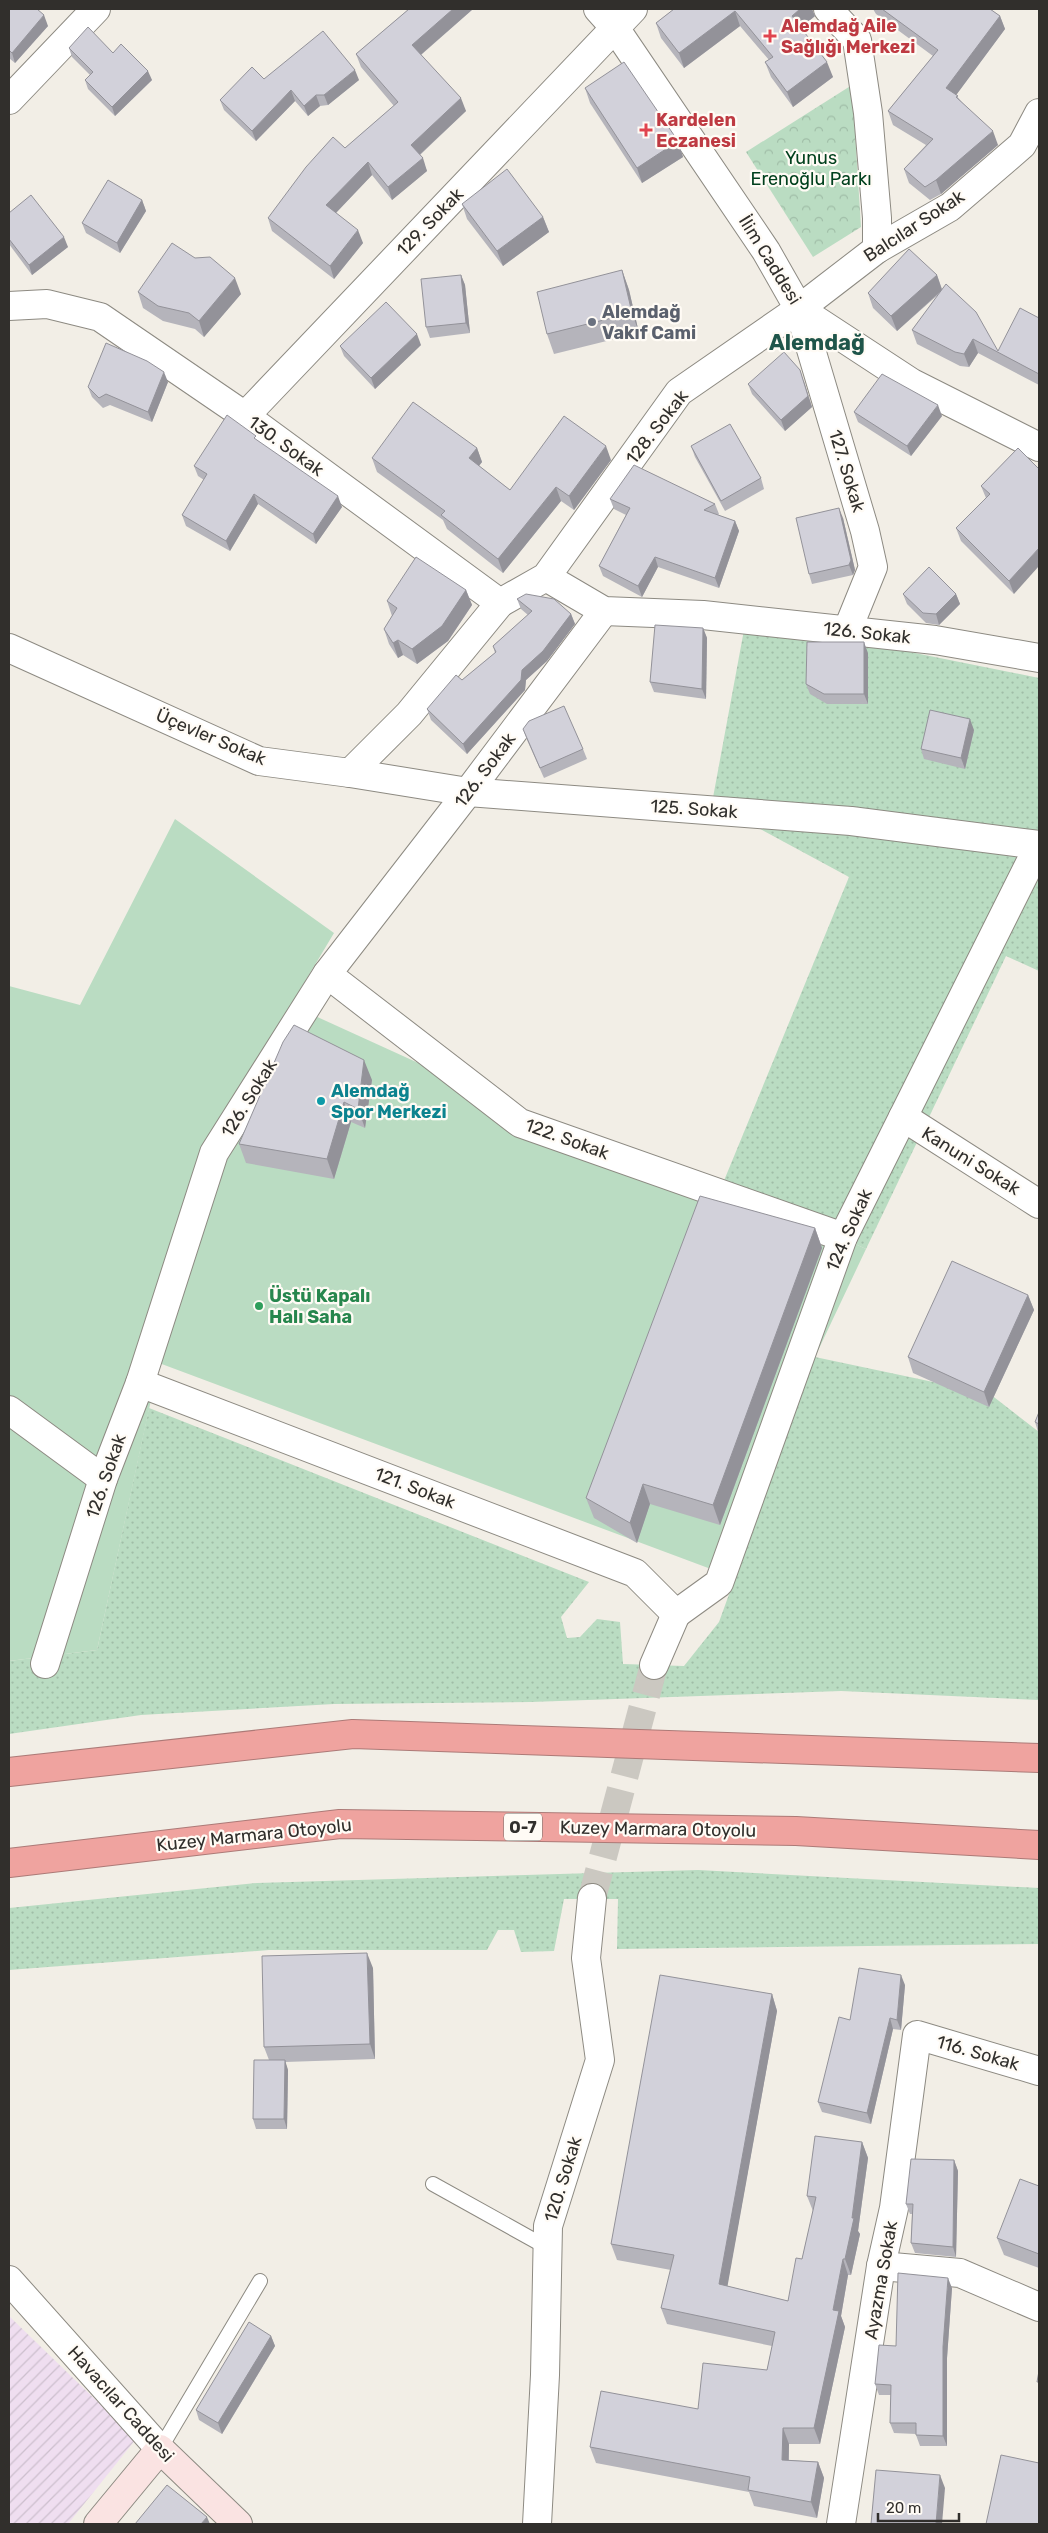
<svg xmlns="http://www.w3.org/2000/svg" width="1048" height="2533" font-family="Rubik,sans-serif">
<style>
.industrial{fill:url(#industrial-furrows)}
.grass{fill:url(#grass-dots)}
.park{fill:url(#park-crowns)}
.pitch{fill:#badcc2}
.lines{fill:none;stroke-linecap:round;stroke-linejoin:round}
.street-tunnel{stroke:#cbc8c1;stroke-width:28;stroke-dasharray:28 14;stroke-linecap:butt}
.lane-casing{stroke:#8d8a82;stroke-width:16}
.street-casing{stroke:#8d8a82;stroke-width:30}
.secondary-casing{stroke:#8d8a82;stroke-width:30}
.highway-casing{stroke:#ac7a77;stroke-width:30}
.lane{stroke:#fff;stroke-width:14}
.street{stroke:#fff;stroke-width:28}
.secondary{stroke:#fae3e2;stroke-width:28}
.highway{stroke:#efa39f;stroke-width:28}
.wall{fill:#b5b4bb}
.shaded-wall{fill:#939299}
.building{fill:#d2d1da;stroke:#939299}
.health-dot{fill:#e0444e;stroke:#fffbf5;stroke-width:2}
.worship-dot{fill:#6b7280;stroke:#fffbf5;stroke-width:2}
.culture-dot{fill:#0f9aa8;stroke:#fffbf5;stroke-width:2}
.leisure-dot{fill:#2e9e5b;stroke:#fffbf5;stroke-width:2}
.labels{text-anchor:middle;stroke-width:4.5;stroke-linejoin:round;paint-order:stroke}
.shield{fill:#fffbf5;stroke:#6f6c68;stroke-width:1}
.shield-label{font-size:16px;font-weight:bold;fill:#312f2c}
.health-label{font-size:18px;font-weight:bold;fill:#be3a42;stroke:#fffbf5;text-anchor:start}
.park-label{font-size:18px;fill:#01401d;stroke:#fffbf5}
.street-label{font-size:18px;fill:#312f2c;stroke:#fffbf5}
.worship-label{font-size:18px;font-weight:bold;fill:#5b616d;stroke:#fffbf5;text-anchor:start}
.culture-label{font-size:18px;font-weight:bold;fill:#0d838f;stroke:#fffbf5;text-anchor:start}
.leisure-label{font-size:18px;font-weight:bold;fill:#27864d;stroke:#fffbf5;text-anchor:start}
.district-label{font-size:22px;font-weight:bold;fill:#1f554a;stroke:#fffbf5}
</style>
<defs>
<pattern id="industrial-furrows" width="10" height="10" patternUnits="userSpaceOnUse" patternTransform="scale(1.25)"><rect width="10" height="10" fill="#efdef0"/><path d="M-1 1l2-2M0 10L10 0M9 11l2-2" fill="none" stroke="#cdbfce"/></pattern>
<pattern id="grass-dots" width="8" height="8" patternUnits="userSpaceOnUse" patternTransform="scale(1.25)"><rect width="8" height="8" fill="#badcc2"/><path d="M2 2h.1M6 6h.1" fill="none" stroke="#a0bda7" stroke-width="1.8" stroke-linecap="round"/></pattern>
<pattern id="park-crowns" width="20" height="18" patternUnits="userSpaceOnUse" patternTransform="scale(1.25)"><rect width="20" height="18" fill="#badcc2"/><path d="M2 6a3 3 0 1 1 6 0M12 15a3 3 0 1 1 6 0" fill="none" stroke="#a0bda7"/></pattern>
</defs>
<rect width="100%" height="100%" fill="#f2eee6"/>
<polygon class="industrial" points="9,2316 136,2439 68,2524 9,2524"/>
<g class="grass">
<polygon points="746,619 1039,678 1039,971 1006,956 866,1249 723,1183 849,877 712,803"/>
<polygon points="815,1357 990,1394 1039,1432 1039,1700 841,1691 531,1702 334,1704 141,1715 9,1734 9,1661 97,1650 149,1408 589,1582 561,1617 567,1638 580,1637 597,1619 620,1622 623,1664 684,1666 719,1622"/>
<polygon points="698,1870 1039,1888 1039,1944 617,1949 618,1899 564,1899 554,1951 521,1952 514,1930 498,1930 487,1950 269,1950 9,1970 9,1908 257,1883"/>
</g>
<polygon class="park" points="852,85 861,227 813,257 746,152"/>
<polygon class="pitch" points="175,819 334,933 291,1005 537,1117 723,1183 866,1249 815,1357 735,1578 159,1363 97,1650 9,1661 9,986 80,1005"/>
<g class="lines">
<polyline class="street-tunnel" points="592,1898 654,1665"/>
<g class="lane-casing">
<g id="lane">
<polyline points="433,2184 548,2248"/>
<polyline points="160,2449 260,2281"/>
</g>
</g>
<g class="street-casing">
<g id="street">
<polyline points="598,9 615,28 766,251 799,309 912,383 1039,447"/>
<polyline points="828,9 857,40 868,113 877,218 877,249"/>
<polyline points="9,100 96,9"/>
<polyline points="9,306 47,304 100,317 245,416 500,603 546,577 679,392 799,309 877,249 950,207 1022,145 1039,113"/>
<polyline points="799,309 865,531 873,567 847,631"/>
<polyline points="245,416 633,9"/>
<polyline points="546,577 604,611 703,615 935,640 1039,658"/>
<polyline points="9,648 259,761 350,773 409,714 500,603"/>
<polyline points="350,773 468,792 851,821 1039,845"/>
<polyline points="327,974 520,1123 843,1237"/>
<polyline points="903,1117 1039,1204"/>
<polyline points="140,1383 635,1573 676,1614"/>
<polyline points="9,1410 103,1479"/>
<polyline points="676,1614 719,1583 843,1237 1039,845"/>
<polyline points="45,1664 103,1479 140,1383 214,1153 327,974 468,792 604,611"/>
<polyline points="654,1665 676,1614"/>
<polyline points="881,2266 960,2273 1039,2307"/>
<polyline points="9,2280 160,2449"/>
<polyline points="537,2524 545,2375 548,2226 600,2060 586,1958 592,1898"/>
<polyline points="841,2524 881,2266 894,2208 917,2035 1039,2071"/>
</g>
</g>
<g class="secondary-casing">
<polyline id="secondary" points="98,2524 160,2449 238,2524"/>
</g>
<g class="highway-casing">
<g id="highway">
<polyline points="9,1772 353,1734 1039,1758"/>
<polyline points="9,1863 340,1824 796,1831 1039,1845"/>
</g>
</g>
<use href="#lane" class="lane"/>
<use href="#street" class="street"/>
<use href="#secondary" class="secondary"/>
<use href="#highway" class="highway"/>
</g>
<g class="wall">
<polygon points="9,9 48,26 15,63 9,58"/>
<polygon points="409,9 473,9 421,55 466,111 420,155 427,171 392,200 372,175 336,213 363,243 334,279 272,231 268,218 345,148 394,106 361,67 356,54"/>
<polygon points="674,9 812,9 815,16 801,28 833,77 793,107 771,77 765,62 769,60 740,26 684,68 661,38 656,23"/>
<polygon points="873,9 990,9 1000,16 1005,29 956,95 960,100 998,145 941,194 930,200 909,183 904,169 926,145 893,125 888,111 933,56 876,14"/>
<polygon points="69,48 113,53 152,80 115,116 88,89 85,80 90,75 72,57"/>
<polygon points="264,79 359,80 328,105 320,106 308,116 295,101 256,141 224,110 220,100"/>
<polygon points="585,88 678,141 683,157 642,183 590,103"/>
<polygon points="142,200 146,211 120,253 86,233 82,223"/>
<polygon points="462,204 543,217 549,232 503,266 467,219"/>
<polygon points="9,213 68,247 32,275 9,244"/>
<polygon points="622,270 629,290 639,333 554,354 547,334"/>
<polygon points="461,275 465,285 470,333 430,338 426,327"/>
<polygon points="937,275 942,289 998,351 1039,318 1039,385 978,353 969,367 960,366 917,344 912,330 940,293 897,331 873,308 868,293"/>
<polygon points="138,292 241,294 204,337 195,329 163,321 143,308"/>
<polygon points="421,345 375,389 344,356 340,346"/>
<polygon points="804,381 812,407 785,431 752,394 748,384"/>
<polygon points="168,382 152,422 110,405 103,408 92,397 88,387"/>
<polygon points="854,412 942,416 911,456 858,422"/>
<polygon points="257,440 342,507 316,544 258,504 230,551 186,526 182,515 204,480 198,476 194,466"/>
<polygon points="691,446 761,478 764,489 725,511 695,457"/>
<polygon points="477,448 482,462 479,466 510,490 611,460 574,510 561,501 503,573 447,529 443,520 377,472 372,458"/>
<polygon points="1018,448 1014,594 961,541 956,528 986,498 981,486"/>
<polygon points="610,499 715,504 719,514 718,515 735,521 739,531 719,588 658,567 642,597 603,576 599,566 626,515 614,509"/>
<polygon points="843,518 855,570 853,575 812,584 809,574"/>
<polygon points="466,590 472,605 448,641 417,664 403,655 398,658 389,644 384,629 392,616 387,601"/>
<polygon points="903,594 956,594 960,604 939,625 926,623 907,604"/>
<polygon points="517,599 571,614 575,624 547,661 526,680 525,690 467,754 431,720 427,709 495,653 493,646 528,615 521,609"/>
<polygon points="703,628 707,638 706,699 654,692 650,682"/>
<polygon points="868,653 868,704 827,704 810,694 806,684"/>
<polygon points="523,729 583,749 587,759 544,778 527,740"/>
<polygon points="974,730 965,769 924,759 921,749"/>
<polygon points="372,1080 365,1128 351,1122 334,1179 246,1163 239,1144"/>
<polygon points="815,1228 822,1248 720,1525 650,1504 637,1543 594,1518 586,1498"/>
<polygon points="1028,1295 1034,1310 989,1407 913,1373 908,1357"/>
<polygon points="1039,1412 1039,1435 1035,1422"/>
<polygon points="373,1968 375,2059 285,2062 288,2070 287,2129 256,2129 253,2119 269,2060 264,2047"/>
<polygon points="905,1985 901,2030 893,2029 871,2124 822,2112 818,2102 850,2020"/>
<polygon points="772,1994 777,2011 727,2286 788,2301 802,2259 813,2211 807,2196 862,2142 868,2158 858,2231 860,2234 851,2275 848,2275 841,2316 845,2327 820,2444 789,2444 789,2460 818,2462 824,2478 817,2518 754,2506 749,2492 596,2463 590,2447 698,2409 767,2370 772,2346 667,2324 661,2308 671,2270 617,2260 611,2244"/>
<polygon points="954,2160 958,2171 956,2257 915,2253 911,2243 912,2214 910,2214 906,2204"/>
<polygon points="1039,2186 1039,2268 1004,2255 997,2238"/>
<polygon points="952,2288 947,2358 947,2446 920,2446 916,2435 916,2434 894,2433 890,2423 891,2395 879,2395 875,2384 896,2346"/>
<polygon points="271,2336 275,2346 222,2434 199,2420 196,2410"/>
</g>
<g class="shaded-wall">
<polygon points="453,9 473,9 417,58 412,45"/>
<polygon points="800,9 812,9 815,16 798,30 792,16"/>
<polygon points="735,11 740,26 684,68 679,53"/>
<polygon points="44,15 48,26 15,63 12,53"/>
<polygon points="1000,16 1005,29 951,102 946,88"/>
<polygon points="827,62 833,77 793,107 787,92"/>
<polygon points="355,70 359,80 328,105 324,95"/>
<polygon points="148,71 152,80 115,116 112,107"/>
<polygon points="291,90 295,101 256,141 252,131"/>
<polygon points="316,95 320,106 308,116 304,106"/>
<polygon points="461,98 466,111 416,158 411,145"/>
<polygon points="993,131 998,145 941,194 936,180"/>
<polygon points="678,141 683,157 642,183 637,168"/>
<polygon points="423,158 427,171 392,200 388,187"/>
<polygon points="368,162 372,175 331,218 326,205"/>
<polygon points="142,200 146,211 120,253 117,243"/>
<polygon points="543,217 549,232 503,266 497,251"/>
<polygon points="358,230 363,243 334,279 330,266"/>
<polygon points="64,237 68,247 32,275 29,265"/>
<polygon points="622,270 629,290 639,333 632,313"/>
<polygon points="461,275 465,285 470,333 466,323"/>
<polygon points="937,275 942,290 897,331 891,316"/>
<polygon points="235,278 241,294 204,337 199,321"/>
<polygon points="417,334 421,345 375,389 371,378"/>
<polygon points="973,339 978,353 969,367 964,354"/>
<polygon points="800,370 812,407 785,431 781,420"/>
<polygon points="164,372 168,382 152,422 148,412"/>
<polygon points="938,405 942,416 911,456 907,446"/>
<polygon points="606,446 611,460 574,510 569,496"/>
<polygon points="477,448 482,462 474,472 469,458"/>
<polygon points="556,487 561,501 503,573 498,559"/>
<polygon points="254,494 258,504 230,551 226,541"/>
<polygon points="338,496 342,507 316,544 313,534"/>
<polygon points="839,508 843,518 855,570 853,575 849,565"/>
<polygon points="735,521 739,531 719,588 715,578"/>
<polygon points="1039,548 1039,566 1014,594 1009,581"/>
<polygon points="655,557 658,567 642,597 638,586"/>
<polygon points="466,590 472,605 448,641 417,664 412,649"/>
<polygon points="956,594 960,604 939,625 936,614"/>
<polygon points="571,614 575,624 547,661 526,680 525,690 467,754 463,744 522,670"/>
<polygon points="703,628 707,638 706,699 702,689"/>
<polygon points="398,640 403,655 398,658 393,643"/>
<polygon points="864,642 868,653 868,704 864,694"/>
<polygon points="970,719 974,730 965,769 961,758"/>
<polygon points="364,1060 372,1080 365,1128 358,1109"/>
<polygon points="344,1102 351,1122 334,1179 327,1159"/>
<polygon points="815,1228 822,1248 720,1525 713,1505"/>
<polygon points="1028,1295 1034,1310 989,1407 984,1392"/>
<polygon points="643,1484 650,1504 637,1543 630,1523"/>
<polygon points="367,1953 373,1968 375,2059 370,2044"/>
<polygon points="901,1975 905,1985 901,2030 897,2020"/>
<polygon points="772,1994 777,2011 725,2300 719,2284"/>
<polygon points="890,2018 893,2029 871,2124 867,2113"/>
<polygon points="285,2060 288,2070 287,2129 284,2119"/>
<polygon points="862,2142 868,2158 858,2231 860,2234 851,2275 845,2259 852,2218"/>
<polygon points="954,2160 958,2171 956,2257 953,2247"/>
<polygon points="843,2259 848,2275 841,2316 845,2327 820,2444 814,2428 833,2310"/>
<polygon points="948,2278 952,2288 947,2358 947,2446 943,2436 943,2347"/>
<polygon points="271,2336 275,2346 222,2434 218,2423"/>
<polygon points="783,2428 789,2444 788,2476 782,2460"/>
<polygon points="818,2462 824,2478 817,2518 811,2502"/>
<polygon points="940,2475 945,2488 942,2524 936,2524"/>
<polygon points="207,2517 210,2524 201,2524"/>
</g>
<g class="building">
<polygon points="9,9 37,9 44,15 12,53 9,50"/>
<polygon points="409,9 453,9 412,45 461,98 411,145 423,158 388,187 368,162 326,205 358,230 330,266 268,218 306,167 333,137 345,148 398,102 356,54"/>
<polygon points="674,9 800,9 792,16 827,62 787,92 765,62 773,57 735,11 679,53 656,23"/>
<polygon points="882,9 990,9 1000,16 946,88 958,96 956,97 993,131 936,180 925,187 904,169 933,139 888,111 938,50"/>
<polygon points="88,27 113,53 121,44 148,71 112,107 85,80 93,72 69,48"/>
<polygon points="323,31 355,70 324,95 316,95 304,106 291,90 252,131 220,100 252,67 264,79"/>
<polygon points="624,62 678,141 637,168 585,88"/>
<polygon points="507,169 543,217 497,251 462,204"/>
<polygon points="108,180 142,200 117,243 82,223"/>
<polygon points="31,195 64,237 29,265 9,239 9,213"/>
<polygon points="172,243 195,258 210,257 235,278 199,321 189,313 158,306 138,292"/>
<polygon points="909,249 937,275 891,316 868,293"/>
<polygon points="622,270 632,313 547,334 537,292"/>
<polygon points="461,275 466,323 426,327 421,279"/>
<polygon points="946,284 976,312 998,351 1020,308 1039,318 1039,374 973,339 964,354 955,352 912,330"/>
<polygon points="386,302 417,334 371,378 340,346"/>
<polygon points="106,343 147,361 164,372 148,412 106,394 99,398 88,387"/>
<polygon points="784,352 800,370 808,396 781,420 748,384"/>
<polygon points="882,374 938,405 907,446 854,412"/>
<polygon points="413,402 477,448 469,458 510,490 564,416 606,446 569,496 556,487 498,559 441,515 445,511 372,458"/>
<polygon points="227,415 256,436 254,438 338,496 313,534 254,494 226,541 182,515 207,474 194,466"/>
<polygon points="730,424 761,478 721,501 691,446"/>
<polygon points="1018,448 1039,469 1039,548 1009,581 956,528 990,494 981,486"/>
<polygon points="634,465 715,504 704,510 735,521 715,578 655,557 638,586 599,566 630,508 610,499"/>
<polygon points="839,508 851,560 849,565 809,574 796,518"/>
<polygon points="416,557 466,590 442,626 412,649 398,640 393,643 384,629 397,608 387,601"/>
<polygon points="929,567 956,594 936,614 923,613 903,594"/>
<polygon points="526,594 554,599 571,614 543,651 522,670 521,680 463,744 427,709 456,675 462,680 496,652 493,646 532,611 517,599"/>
<polygon points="655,625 703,628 702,689 650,682"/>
<polygon points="807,642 864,642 864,694 824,694 806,684"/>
<polygon points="564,706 583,749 540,768 523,729 529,721"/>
<polygon points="930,710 970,719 961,758 921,749"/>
<polygon points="294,1025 364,1060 358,1109 344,1102 327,1159 239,1144 283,1042"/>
<polygon points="700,1196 815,1228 713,1505 643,1484 630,1523 586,1498"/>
<polygon points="952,1261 1028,1295 984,1392 908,1357"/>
<polygon points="1039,1412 1039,1424 1035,1422"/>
<polygon points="367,1953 370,2044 264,2047 262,1956"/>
<polygon points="859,1968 901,1975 897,2020 890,2018 867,2113 818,2102 839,2017 850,2020"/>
<polygon points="660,1975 772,1994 719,2284 788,2301 796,2258 802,2259 816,2197 807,2196 815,2136 862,2142 852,2218 854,2218 845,2259 843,2259 833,2310 839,2311 814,2428 783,2428 782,2460 818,2462 811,2502 748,2490 750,2477 590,2447 601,2391 698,2409 703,2363 767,2370 775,2332 661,2308 674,2255 611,2244"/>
<polygon points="254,2060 285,2060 284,2119 253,2119"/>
<polygon points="911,2159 954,2160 953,2247 911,2243 913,2204 906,2204"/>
<polygon points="1020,2179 1039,2186 1039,2254 997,2238"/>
<polygon points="898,2273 948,2278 943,2347 943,2436 916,2435 916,2423 890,2423 891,2385 875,2384 879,2345 896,2346"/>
<polygon points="249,2322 271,2336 218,2423 196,2410"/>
<polygon points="1039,2371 1039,2382 1037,2382"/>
<polygon points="1001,2455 1039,2463 1039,2524 986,2524"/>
<polygon points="876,2470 940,2475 936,2524 871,2524"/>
<polygon points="167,2485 207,2517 201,2524 135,2524"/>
</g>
<g class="health-dot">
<path d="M767.5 28.5h5v5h5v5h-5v5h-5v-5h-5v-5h5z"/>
<path d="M643.5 122.5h5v5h5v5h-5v5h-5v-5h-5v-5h5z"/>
</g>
<circle class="worship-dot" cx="592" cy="322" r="5"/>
<circle class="culture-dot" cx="321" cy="1101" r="5"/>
<circle class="leisure-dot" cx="259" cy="1306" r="5"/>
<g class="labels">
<rect class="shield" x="504" y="1813.5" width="38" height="27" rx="4"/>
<g class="shield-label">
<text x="523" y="1833">O-7</text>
</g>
<g class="health-label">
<text x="781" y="32">Alemdağ Aile<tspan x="781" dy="21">Sağlığı Merkezi</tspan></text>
<text x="656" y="126">Kardelen<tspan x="656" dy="21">Eczanesi</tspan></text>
</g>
<g class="park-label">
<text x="811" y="164">Yunus<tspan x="811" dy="21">Erenoğlu Parkı</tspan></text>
</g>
<g class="street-label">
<text transform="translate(430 222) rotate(-46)" y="6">129. Sokak</text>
<text transform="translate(914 226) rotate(-33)" y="6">Balcılar Sokak</text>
<text transform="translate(770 260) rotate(58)" y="6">İlim Caddesi</text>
<text transform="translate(657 427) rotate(-52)" y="6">128. Sokak</text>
<text transform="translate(286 446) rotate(36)" y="6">130. Sokak</text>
<text transform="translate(847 471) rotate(73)" y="6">127. Sokak</text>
<text transform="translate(867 633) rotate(6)" y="6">126. Sokak</text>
<text transform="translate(211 737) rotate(23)" y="6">Üçevler Sokak</text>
<text transform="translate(485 770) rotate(-53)" y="6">126. Sokak</text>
<text transform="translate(694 809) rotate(4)" y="6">125. Sokak</text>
<text transform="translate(249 1098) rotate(-58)" y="6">126. Sokak</text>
<text transform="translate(567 1139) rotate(20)" y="6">122. Sokak</text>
<text transform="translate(971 1161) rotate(32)" y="6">Kanuni Sokak</text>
<text transform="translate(849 1230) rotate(-66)" y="6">124. Sokak</text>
<text transform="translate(106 1476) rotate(-71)" y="6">126. Sokak</text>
<text transform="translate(415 1488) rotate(21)" y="6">121. Sokak</text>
<text transform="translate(658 1829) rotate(1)" y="6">Kuzey Marmara Otoyolu</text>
<text transform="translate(254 1835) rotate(-6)" y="6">Kuzey Marmara Otoyolu</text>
<text transform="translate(978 2053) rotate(16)" y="6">116. Sokak</text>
<text transform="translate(563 2179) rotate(-73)" y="6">120. Sokak</text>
<text transform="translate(881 2280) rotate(-80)" y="6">Ayazma Sokak</text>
<text transform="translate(121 2404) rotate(48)" y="6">Havacılar Caddesi</text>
</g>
<g class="worship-label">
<text x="602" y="318">Alemdağ<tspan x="602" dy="21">Vakıf Cami</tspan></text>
</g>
<g class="culture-label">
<text x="331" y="1097">Alemdağ<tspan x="331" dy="21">Spor Merkezi</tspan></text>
</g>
<g class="leisure-label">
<text x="269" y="1302">Üstü Kapalı<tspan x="269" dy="21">Halı Saha</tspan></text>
</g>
<g class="district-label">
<text x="817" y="350">Alemdağ</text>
</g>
</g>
<rect width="1048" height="2533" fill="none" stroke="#312f2c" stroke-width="20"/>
<path d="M878 2513v8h81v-8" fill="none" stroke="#312f2c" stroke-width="2.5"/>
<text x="886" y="2513" font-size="15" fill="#312f2c" stroke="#fffbf5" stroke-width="4" paint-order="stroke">20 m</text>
</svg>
